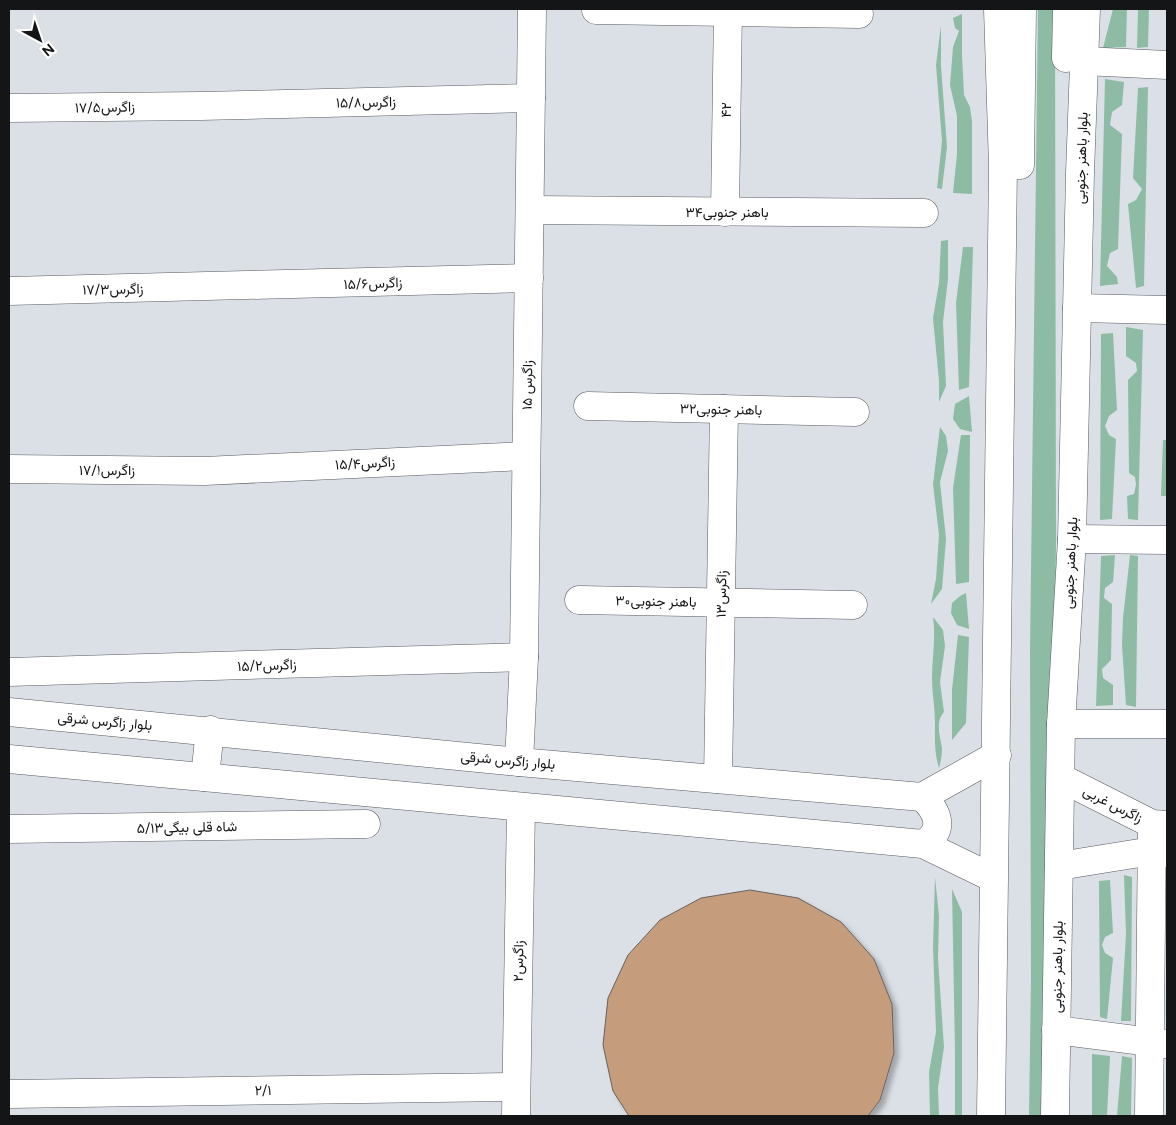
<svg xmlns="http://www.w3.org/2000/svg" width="1176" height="1125" font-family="Figtree,Vazirmatn,sans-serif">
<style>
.green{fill:#8dbba3}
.building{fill:#c59d7b;stroke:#68625e;filter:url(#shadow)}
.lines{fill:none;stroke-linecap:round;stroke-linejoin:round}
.minor-casing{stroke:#575b60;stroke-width:29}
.tertiary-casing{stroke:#575b60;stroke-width:29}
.secondary-casing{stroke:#575b60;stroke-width:29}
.primary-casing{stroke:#575b60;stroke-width:29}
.minor{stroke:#fff;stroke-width:28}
.tertiary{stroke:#fff;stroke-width:28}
.secondary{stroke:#fff;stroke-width:28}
.primary{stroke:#fff;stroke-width:28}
.labels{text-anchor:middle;stroke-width:4.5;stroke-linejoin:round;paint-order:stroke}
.street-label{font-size:14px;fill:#131517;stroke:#fff}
</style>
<defs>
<filter id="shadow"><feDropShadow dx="4.5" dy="4.5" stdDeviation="2.5" flood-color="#0004"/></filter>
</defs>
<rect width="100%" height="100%" fill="#dbe0e7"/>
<g class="green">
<polygon points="1038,9 1055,9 1056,544 1049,1116 1029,1116 1031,978 1030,653"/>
<polygon points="1113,9 1127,9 1126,47 1103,48"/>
<polygon points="1138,9 1149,9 1148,47 1137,48"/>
<polygon points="962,14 962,54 964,95 970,107 972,122 972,194 953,193 957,154 957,116 950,85 953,47 959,31 955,28 953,18"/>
<polygon points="941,25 941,66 947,147 942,189 937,188 942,141 936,65"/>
<polygon points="1105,79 1124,82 1122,105 1112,112 1110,125 1122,134 1118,249 1110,253 1107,266 1117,277 1118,284 1100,286"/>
<polygon points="1148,87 1144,286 1136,288 1128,204 1136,200 1142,189 1133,178 1138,88"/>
<polygon points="948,240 948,279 943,322 946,386 939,402 939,381 933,318 939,283 941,241"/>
<polygon points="963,247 973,247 969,387 959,390 956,303"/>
<polygon points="1126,327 1143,330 1138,520 1128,519 1127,496 1134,494 1136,485 1135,477 1129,473 1128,380 1137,371 1136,363 1126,356"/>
<polygon points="1113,333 1117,410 1109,416 1105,426 1109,435 1116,439 1112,519 1100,520 1101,334"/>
<polygon points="969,396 972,432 960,429 953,419 955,404"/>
<polygon points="940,427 946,436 948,451 940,482 946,539 942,589 931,604 936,579 939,535 933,484"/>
<polygon points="961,435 970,435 969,582 956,584 953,488"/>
<polygon points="1163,440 1167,440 1167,496 1161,496"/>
<polygon points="1115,555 1113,582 1105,588 1104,598 1112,604 1111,660 1102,669 1103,678 1113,685 1113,705 1096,706 1101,556"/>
<polygon points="1130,555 1138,556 1136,707 1126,705 1122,645 1123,618"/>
<polygon points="966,593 969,629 957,625 951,613 952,603 960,596"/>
<path d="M933,617L943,630L945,646L940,682L944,712C935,722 940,736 942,748C942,755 941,761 939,768C934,751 935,740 935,722C935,708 932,693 932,679C932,658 936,638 933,617Z"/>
<polygon points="958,635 969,637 966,723 952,740 952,690"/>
<polygon points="1124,875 1132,877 1131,1021 1121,1021 1126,934"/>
<polygon points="935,877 939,916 938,959 944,1047 938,1088 939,1116 930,1116 929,1072 936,1032 933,947"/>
<polygon points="1110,880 1113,933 1105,937 1102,945 1105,953 1113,958 1107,1019 1100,1017 1099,881"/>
<polygon points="952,889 962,912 962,1116 955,1116 955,1051"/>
<polygon points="1092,1054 1110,1056 1107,1116 1092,1116"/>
<polygon points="1122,1056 1132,1058 1131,1116 1117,1116"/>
</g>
<polygon class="building" points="750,890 798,898 841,922 874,959 892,1004 894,1053 880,1100 868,1116 629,1116 613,1091 603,1045 608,998 628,955 660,920 701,898"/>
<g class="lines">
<g class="minor-casing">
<g id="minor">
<polyline points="596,10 859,14"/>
<polyline points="1084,61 1167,65"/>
<polyline points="9,108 201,106 531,98"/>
<polyline points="530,210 924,213"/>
<polyline points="725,212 728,9"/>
<polyline points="9,291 529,278"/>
<polyline points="1077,308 1167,310"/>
<polyline points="588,406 855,412"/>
<polyline points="9,469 205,471 525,456"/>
<polyline points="1072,539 1167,540"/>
<polyline points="579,600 853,605"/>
<polyline points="9,672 524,657"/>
<polyline points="1061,724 1167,724"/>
<polyline points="519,762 524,657 532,9"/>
<polyline points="718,779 724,409"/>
<polyline points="9,829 366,824"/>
<polyline points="1056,1030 1167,1044"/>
<polyline points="9,1094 516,1087"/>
<polyline points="1149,1116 1152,828"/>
</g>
</g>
<g class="tertiary-casing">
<g id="tertiary">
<polyline points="1061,778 1152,824 1167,825"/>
<polyline points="1059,866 1152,851 1167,853"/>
<polyline points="516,1116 521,807"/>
</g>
</g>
<g class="secondary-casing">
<g id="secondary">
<polyline points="9,712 519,762 922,797 997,755"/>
<polyline points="9,759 923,844 993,878"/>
<polyline points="205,777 210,730"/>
<path d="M922,797C938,811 946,831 923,844"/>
</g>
</g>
<g class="primary-casing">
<g id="primary">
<polyline points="1066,58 1067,9"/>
<polyline points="1020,165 1022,9"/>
<polyline points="991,1116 1003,166 998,9"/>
<polyline points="1055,1116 1061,724 1072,539 1080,173 1086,9"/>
</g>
</g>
<use href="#minor" class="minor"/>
<use href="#tertiary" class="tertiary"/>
<use href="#secondary" class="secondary"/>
<use href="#primary" class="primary"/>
</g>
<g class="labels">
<g class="street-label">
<text transform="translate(366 102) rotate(-1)" y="5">زاگرس۱۵/۸</text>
<text transform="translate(105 107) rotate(-1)" y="5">زاگرس۱۷/۵</text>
<text transform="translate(726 110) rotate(-89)" y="5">۴۲</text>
<text transform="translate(1081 158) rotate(-88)" y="5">بلوار باهنر جنوبی</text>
<text x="727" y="217">باهنر جنوبی۳۴</text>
<text transform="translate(373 283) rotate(-2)" y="5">زاگرس۱۵/۶</text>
<text transform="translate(113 289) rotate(-1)" y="5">زاگرس۱۷/۳</text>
<text transform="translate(527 385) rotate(-89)" y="5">زاگرس ۱۵</text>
<text transform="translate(721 409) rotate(1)" y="5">باهنر جنوبی۳۲</text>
<text transform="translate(365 463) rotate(-3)" y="5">زاگرس۱۵/۴</text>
<text x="107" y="475">زاگرس۱۷/۱</text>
<text transform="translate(1070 563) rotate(-87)" y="5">بلوار باهنر جنوبی</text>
<text transform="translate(721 594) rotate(-89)" y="5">زاگرس۱۳</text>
<text transform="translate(656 601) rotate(1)" y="5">باهنر جنوبی۳۰</text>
<text transform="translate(267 665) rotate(-2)" y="5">زاگرس۱۵/۲</text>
<text transform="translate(105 721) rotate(5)" y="5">بلوار زاگرس شرقی</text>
<text transform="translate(508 760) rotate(5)" y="5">بلوار زاگرس شرقی</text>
<text transform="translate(1113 804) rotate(27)" y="5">زاگرس غربی</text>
<text transform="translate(187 827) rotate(-1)" y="5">شاه قلی بیگی۵/۱۳</text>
<text transform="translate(518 961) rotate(-89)" y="5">زاگرس۲</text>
<text transform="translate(1057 967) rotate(-89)" y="5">بلوار باهنر جنوبی</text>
<text transform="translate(263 1090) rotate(-1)" y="5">۲/۱</text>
</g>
</g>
<rect width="1176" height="1125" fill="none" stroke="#131517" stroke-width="20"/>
<g transform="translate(40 40) rotate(140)" stroke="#ffffff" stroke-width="4" paint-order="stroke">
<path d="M0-4L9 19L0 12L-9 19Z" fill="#131517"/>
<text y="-8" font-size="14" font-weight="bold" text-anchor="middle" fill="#131517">N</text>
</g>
</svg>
